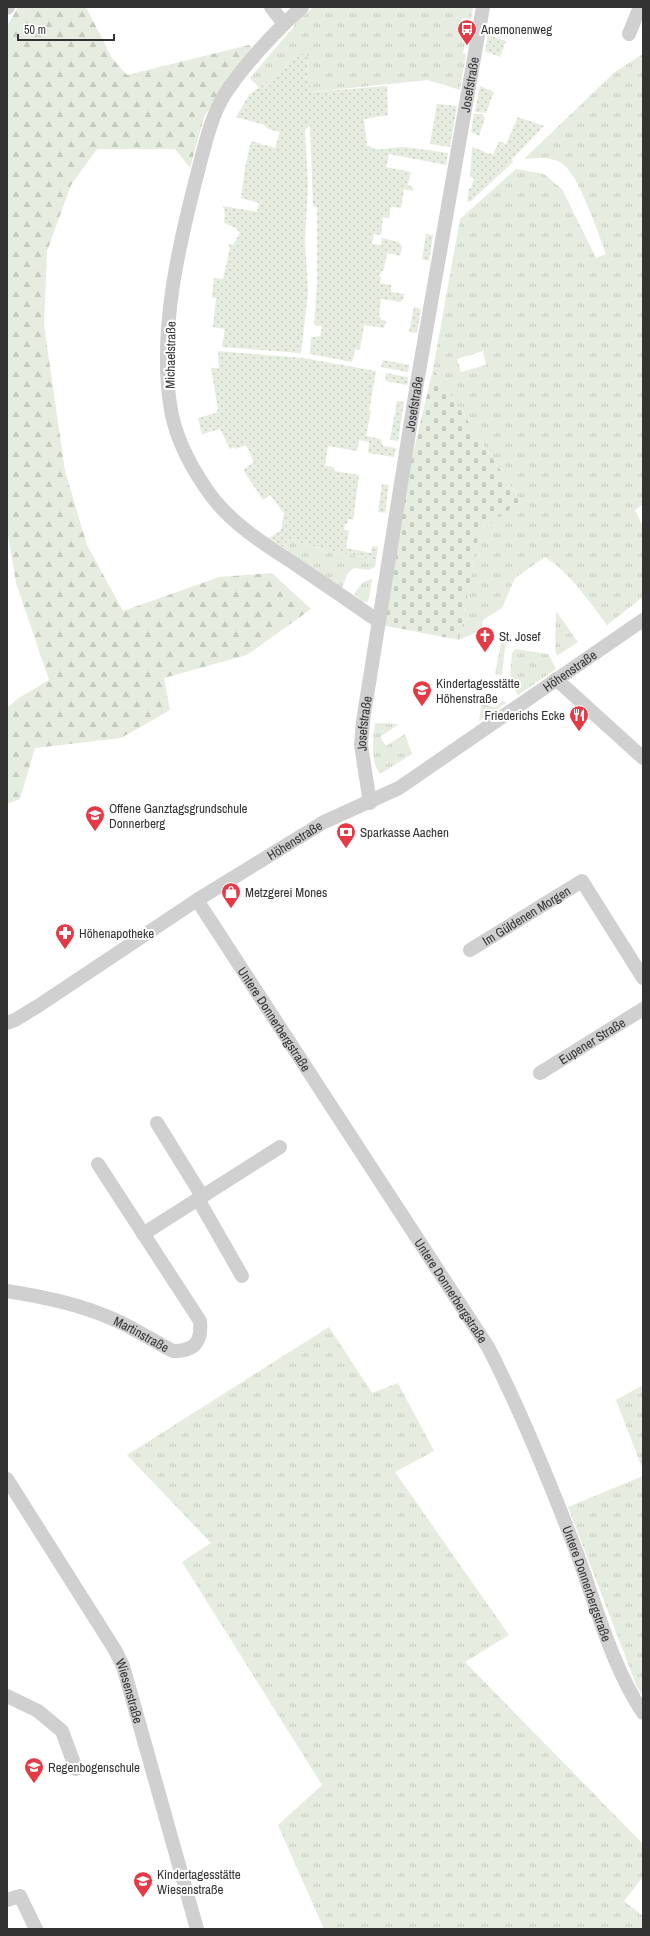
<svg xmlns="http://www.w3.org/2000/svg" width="650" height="1936" font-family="'Archivo Narrow',sans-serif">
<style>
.grass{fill:url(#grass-tufts);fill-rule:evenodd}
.forest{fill:url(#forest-firs)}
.cemetery{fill:url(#cemetery-stones)}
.garden{fill:url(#garden-dots)}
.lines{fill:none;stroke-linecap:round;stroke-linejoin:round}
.minor{stroke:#d0d0d0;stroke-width:14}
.labels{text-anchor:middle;stroke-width:4;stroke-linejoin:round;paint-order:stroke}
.poi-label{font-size:13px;fill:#333;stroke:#fff;text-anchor:start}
.street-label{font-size:13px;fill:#333;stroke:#fff}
</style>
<defs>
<pattern id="grass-tufts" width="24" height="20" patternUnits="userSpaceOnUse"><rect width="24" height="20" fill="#e6ecdf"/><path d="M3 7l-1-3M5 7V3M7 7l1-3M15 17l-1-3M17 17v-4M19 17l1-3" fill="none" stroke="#c6cbc0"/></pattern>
<pattern id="forest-firs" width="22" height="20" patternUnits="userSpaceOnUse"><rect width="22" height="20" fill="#e6ecdf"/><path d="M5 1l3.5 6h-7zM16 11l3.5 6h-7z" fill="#c6cbc0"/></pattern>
<pattern id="cemetery-stones" width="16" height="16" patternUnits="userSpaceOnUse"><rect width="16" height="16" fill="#e6ecdf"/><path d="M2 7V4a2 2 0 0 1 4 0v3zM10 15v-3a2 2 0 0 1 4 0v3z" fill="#c6cbc0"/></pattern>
<pattern id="garden-dots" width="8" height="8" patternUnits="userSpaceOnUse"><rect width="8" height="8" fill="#e6ecdf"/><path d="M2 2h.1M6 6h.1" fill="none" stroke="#c6cbc0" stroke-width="1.8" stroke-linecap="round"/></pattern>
</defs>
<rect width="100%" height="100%" fill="#fff"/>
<g class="grass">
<polygon points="314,7 473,7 471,19 462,18 461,22 470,24 468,44 465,44 463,53 466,54 460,90 428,80 311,92 306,52 259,87 250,78 295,25 295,21"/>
<path d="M643,54V504L635,510L643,527V597L607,625C588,600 571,574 545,557L515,578L502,608L483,620L481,634L474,633L459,640L479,532L521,501L433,369L460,219L516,169L544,174L562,189L596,258L606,254C599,235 579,176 564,165C553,156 537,158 524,159L615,72ZM483,351L486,365L461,372L457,359Z"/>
<path d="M288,539L331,551L376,560L375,567L369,570L354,568C345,574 346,580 342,588L284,548Z"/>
<polygon points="371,579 372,580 368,602 363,602 354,594 362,583"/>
<polygon points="556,611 578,642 557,656 555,650"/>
<polygon points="502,638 506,639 502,675 495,674"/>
<polygon points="515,649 548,654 556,669 518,695 510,681 512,653"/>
<polygon points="483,696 487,697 485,705 496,707 503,700 506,703 479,721"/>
<path d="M375,723L399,724L380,737L386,746L405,734L412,754L380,774C370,761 373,739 375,723Z"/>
<polygon points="329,1327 372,1393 398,1383 434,1451 395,1472 509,1635 465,1662 643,1844 643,1877 624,1901 643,1916 643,1929 324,1929 278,1825 322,1785 182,1562 211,1543 127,1455"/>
<polygon points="643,1385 643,1470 616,1400"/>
<polygon points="643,1476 643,1696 637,1687 568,1507"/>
</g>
<polygon class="forest" points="18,7 86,7 112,58 127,75 249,45 253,49 229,80 204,117 190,168 175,149 97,149 71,185 47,251 44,325 65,471 87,545 123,611 219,577 272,573 311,609 247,655 164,678 170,710 121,738 35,748 20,799 7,804 7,708 17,699 49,680 16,583 7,529 7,26"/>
<polygon class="cemetery" points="433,369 521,501 479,532 459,640 382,625 403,496"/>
<g class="garden">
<polygon points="488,35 506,41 500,57 485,51"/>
<path d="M306,51L311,92L387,86L388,115L364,119L367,145C378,153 392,147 404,147C419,149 434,151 448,153L446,165L389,154L386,167L411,172L408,185L413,187V191L404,189L401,208L391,207L389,218L383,217L381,235L374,234L372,244L381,245L382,238L398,242L402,246L400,256L387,253L384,269L378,276L381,277L380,283L391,285V292L405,294L401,302L381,299L379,317H381V320L386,321L384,328L364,325L360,350L355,349L352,362L310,354L311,337L320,336L322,326L314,325L317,285V207L313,206L310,125L305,130L308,185L305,240L308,293L301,353L222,347L225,329L213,327L216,298H212L214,278L223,279L230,248L228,244L233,245L240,233L236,228L224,223L225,213L223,206L257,212L259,203L241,198L245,168L251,141L275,148L280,132L268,129L265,125L236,117L249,95Z"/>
<polygon points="480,86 494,92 486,113 475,112"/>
<polygon points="437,104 457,106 450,147 430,144"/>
<polygon points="474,114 482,114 485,118 479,136 471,132"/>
<polygon points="518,117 544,126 512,159 513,162 471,201 467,202 469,188 471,188 474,178 470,177 472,147 493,155 499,141 506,144"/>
<polygon points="426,234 433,235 429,261 422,259"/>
<polygon points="414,307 421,309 417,333 409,332"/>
<polygon points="218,351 303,358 376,371 369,411 371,411 366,436 381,439 383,446 396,448 394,457 368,453 369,442 359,440 357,451 328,446 325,466 334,467 334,471 359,475 353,520 348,519 347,524 345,524 344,530 349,531 346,548 371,553 372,546 378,547 376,560 331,551 288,539 284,548 269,538 281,530 284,513 270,495 263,500 243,470 254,462 246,445 236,449 235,447 230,449 220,429 202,434 198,418 216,413 218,409 211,368 219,368"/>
<polygon points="383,360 410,365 408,372 381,367"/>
<polygon points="385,373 408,377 407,385 386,381"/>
<polygon points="397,401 404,402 398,441 390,440"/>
<polygon points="382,484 389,485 385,513 378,512"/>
</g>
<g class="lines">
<g class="minor">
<polyline points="271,7 284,24"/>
<path d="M302,7C275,32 246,62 225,94C211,116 205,145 198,171C179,244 159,329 170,404C174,434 188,462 205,487C227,521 261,542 295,564C323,583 351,602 378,621"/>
<polyline points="7,8 8,7"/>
<polyline points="629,34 640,7"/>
<polyline points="556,679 643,758"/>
<path id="s1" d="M370,803L361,745L363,721L418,377L483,7"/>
<path id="s2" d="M197,900L488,1347C523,1415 551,1485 578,1556C597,1609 612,1666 643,1713"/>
<path id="s3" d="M470,950L582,881L643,978"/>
<path id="s4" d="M7,1023L15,1020L38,1006L197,900L324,822L399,788L643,620"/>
<path id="s5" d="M540,1073L643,1009"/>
<polyline points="157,1123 202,1196"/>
<polyline points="198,1199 242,1276"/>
<polyline points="143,1234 280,1147"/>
<path id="s6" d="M7,1291C44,1297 79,1304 113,1319C134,1328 153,1341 173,1351C195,1351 202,1342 200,1321L98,1164"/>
<path id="s7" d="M7,1479L115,1650L123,1666L197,1929"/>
<polyline points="7,1696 38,1711 62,1731 76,1769"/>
<polyline points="7,1900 20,1896 36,1929"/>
</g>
</g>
<defs>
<g id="bus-pin" transform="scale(1)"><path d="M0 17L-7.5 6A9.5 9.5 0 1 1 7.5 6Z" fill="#e63946" stroke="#fff"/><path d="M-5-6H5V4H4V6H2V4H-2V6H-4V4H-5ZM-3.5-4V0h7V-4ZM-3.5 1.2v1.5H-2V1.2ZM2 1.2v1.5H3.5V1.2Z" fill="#fff"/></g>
<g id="church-pin" transform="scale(1)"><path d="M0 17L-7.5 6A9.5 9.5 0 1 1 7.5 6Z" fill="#e63946" stroke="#fff"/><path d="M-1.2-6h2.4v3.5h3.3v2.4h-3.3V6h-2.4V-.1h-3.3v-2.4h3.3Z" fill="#fff"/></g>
<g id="school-pin" transform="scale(1)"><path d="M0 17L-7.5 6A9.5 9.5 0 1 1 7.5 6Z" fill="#e63946" stroke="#fff"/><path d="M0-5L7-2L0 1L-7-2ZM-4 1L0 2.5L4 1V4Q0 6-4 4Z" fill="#fff"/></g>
<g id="restaurant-pin" transform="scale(1)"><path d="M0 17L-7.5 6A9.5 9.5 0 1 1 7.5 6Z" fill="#e63946" stroke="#fff"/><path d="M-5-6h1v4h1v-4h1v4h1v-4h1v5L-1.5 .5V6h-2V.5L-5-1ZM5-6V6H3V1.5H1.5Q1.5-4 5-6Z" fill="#fff"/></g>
<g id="bank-pin" transform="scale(1)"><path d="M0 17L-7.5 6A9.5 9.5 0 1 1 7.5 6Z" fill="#e63946" stroke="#fff"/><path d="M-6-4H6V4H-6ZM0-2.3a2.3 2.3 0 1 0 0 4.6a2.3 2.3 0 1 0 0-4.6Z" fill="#fff"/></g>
<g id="shop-pin" transform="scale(1)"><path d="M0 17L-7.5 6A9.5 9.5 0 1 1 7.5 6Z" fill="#e63946" stroke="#fff"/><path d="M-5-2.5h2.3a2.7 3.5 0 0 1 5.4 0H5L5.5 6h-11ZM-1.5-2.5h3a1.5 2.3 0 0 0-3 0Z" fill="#fff"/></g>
<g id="pharmacy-pin" transform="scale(1)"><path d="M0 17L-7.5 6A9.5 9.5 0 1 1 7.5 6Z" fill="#e63946" stroke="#fff"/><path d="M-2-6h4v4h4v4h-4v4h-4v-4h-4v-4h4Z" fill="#fff"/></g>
</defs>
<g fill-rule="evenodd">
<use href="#bus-pin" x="467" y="29"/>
<use href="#church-pin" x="485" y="636"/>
<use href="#school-pin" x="422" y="690"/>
<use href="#restaurant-pin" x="579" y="715"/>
<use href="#school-pin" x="95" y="815"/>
<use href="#bank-pin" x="346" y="832"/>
<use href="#shop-pin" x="231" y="892"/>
<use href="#pharmacy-pin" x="65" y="933"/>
<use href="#school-pin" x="34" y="1767"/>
<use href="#school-pin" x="143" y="1881"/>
</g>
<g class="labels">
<g class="poi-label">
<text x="481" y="34">Anemonenweg</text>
<text x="499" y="641">St. Josef</text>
<text x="436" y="688">Kindertagesstätte<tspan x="436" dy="15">Höhenstraße</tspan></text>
<text x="565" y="720" text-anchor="end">Friederichs Ecke</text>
<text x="109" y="813">Offene Ganztagsgrundschule<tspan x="109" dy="15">Donnerberg</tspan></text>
<text x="360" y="837">Sparkasse Aachen</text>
<text x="245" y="897">Metzgerei Mones</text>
<text x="79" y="938">Höhenapotheke</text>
<text x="48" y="1772">Regenbogenschule</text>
<text x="157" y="1879">Kindertagesstätte<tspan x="157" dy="15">Wiesenstraße</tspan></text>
</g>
<g class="street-label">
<text dy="5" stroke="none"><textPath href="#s1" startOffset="728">Josefstraße</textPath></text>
<text transform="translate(170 355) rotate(-89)" y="5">Michaelstraße</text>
<text dy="5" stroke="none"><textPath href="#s1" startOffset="404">Josefstraße</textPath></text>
<text dy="5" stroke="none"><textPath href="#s4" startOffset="665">Höhenstraße</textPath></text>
<text dy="5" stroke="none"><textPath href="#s1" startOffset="80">Josefstraße</textPath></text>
<text dy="5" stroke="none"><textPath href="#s4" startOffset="341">Höhenstraße</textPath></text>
<text dy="5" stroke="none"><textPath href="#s3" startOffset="66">Im Güldenen Morgen</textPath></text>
<text dy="5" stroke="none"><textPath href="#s2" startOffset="142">Untere Donnerbergstraße</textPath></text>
<text dy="5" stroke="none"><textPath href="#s5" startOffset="61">Eupener Straße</textPath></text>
<text dy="5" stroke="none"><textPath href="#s2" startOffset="466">Untere Donnerbergstraße</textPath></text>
<text dy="5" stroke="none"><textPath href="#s6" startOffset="142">Martinstraße</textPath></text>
<text dy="5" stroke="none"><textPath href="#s2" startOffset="790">Untere Donnerbergstraße</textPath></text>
<text dy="5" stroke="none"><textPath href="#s7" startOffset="246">Wiesenstraße</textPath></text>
</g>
</g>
<rect width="650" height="1936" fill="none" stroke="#333333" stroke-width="16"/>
<path d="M18 34v6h96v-6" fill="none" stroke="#333333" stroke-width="2"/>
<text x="24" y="34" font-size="12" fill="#333333" stroke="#ffffff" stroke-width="3" paint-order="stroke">50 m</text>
</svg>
